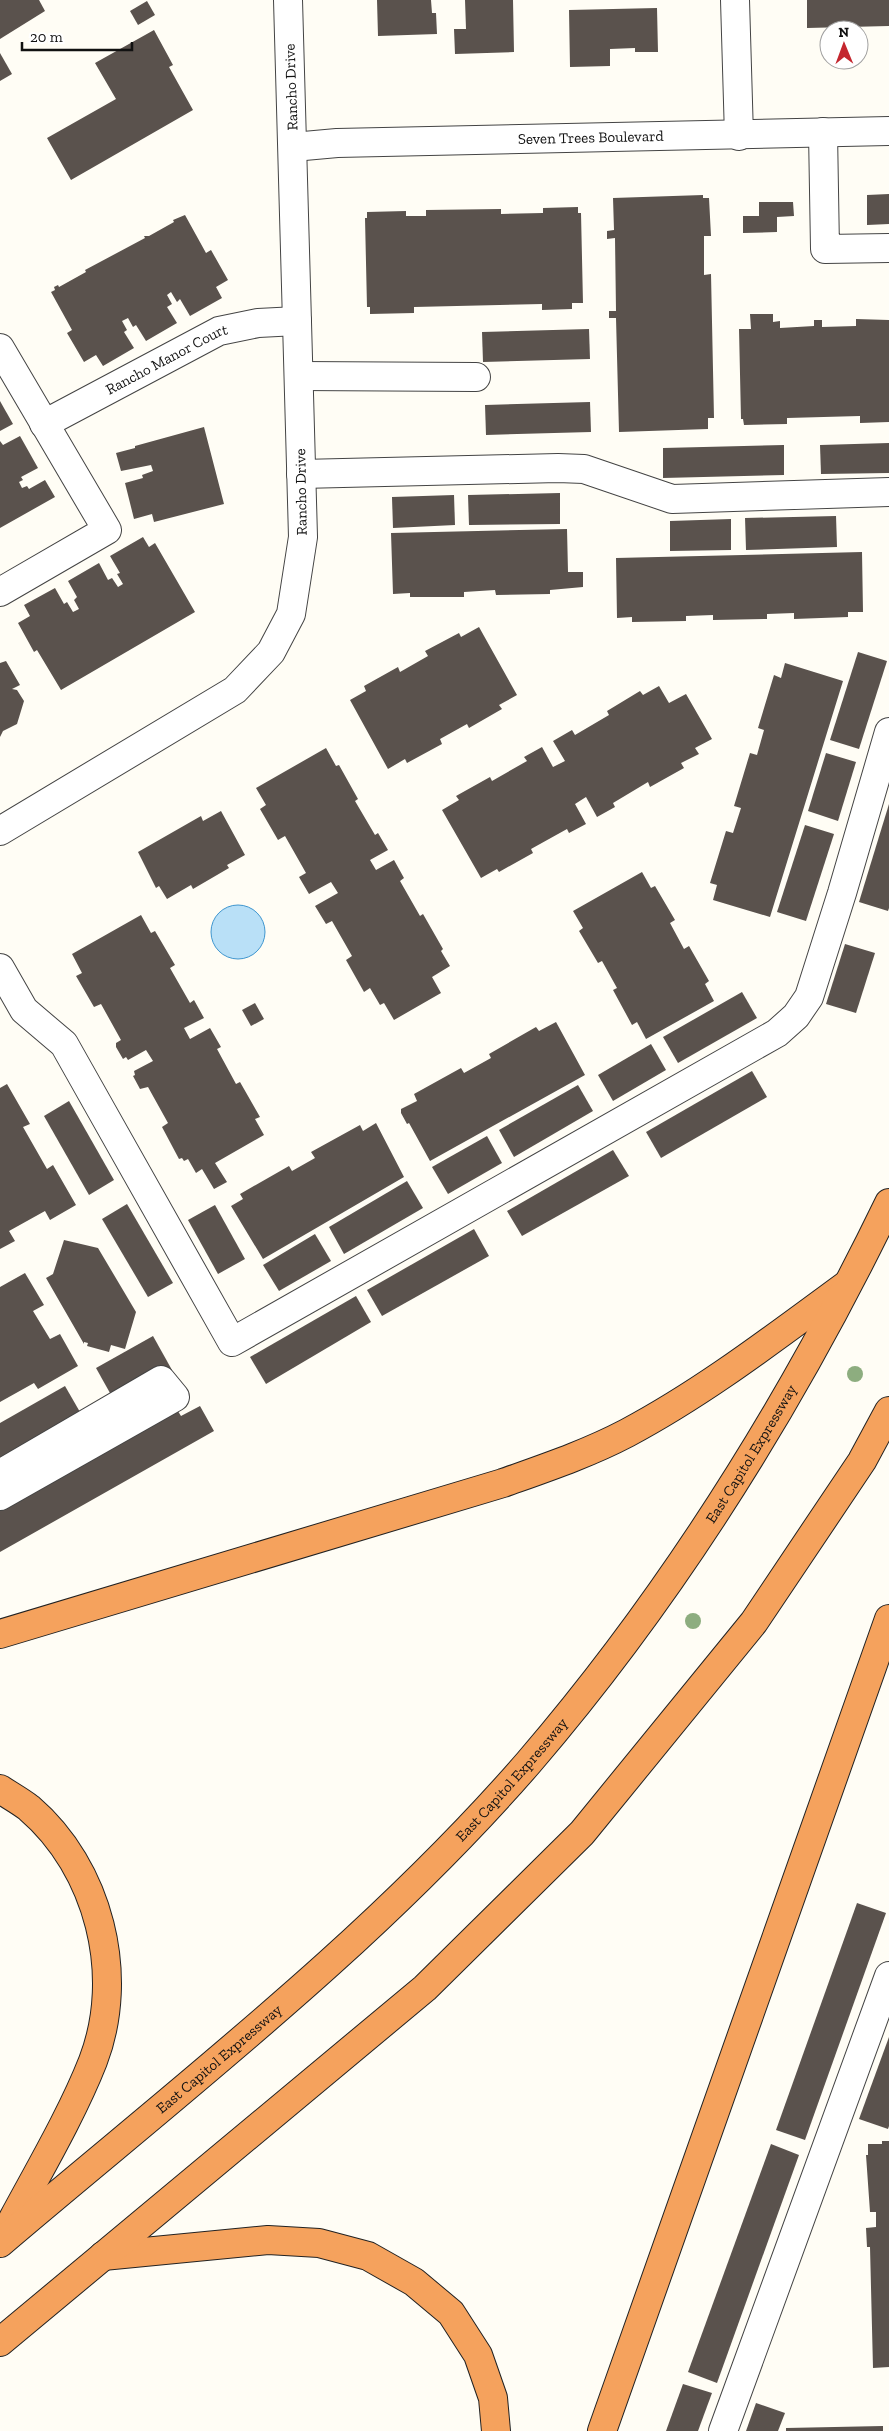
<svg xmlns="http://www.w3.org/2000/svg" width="889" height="2431" font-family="'Zilla Slab',serif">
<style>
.water{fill:#b9e0f7;stroke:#3f96cf}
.building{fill:#5a524d}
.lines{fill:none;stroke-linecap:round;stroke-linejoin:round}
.minor-casing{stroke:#444;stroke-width:30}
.highway-casing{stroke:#222;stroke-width:30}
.minor{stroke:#fff;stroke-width:28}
.highway{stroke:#f5a25d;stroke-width:28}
.tree{fill:#8dad7f}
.labels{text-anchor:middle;stroke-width:5;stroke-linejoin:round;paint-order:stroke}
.street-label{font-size:15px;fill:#111;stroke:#fff}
</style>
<rect width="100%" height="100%" fill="#fffdf5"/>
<circle class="water" cx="238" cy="932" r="27"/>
<g class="building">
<polygon points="0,0 39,0 45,11 0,39"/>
<polygon points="377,0 431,0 432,13 436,13 437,34 378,36"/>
<polygon points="465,0 513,0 514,52 455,54 454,29 466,29"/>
<polygon points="807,0 889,0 889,26 807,28"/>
<polygon points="147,1 155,15 138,25 130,11"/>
<polygon points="657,8 658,52 635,52 635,48 610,49 610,66 570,67 569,10"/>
<polygon points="154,30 173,65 169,67 193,110 71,180 47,138 116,99 95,63"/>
<polygon points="0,53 12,74 0,81"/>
<polygon points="889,194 889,224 867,225 867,195"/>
<polygon points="703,195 703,198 709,198 711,236 704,236 704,275 711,274 714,418 708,418 708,429 619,432 616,318 609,318 609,311 616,311 615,238 607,239 607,231 614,230 613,198"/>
<polygon points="759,202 793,202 794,216 777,217 777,232 743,233 743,216 759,216"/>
<polygon points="578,207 578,213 581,213 583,303 572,303 572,309 542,310 542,304 414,307 414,313 370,314 370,307 367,307 365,218 367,218 367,212 406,211 406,216 426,216 426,210 501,209 501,214 543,213 543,208"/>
<polygon points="185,215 206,253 211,250 228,280 216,287 222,298 190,316 180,299 177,302 171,292 167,295 172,304 167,307 177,323 146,341 136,325 133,327 128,318 122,321 127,330 124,332 134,348 103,366 96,355 84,362 67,333 72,330 51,292 55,290 54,287 58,285 59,287 86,272 85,270 145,238 144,236 149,236 174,222 173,220"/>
<polygon points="750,314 773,314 773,322 780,321 780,328 814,326 814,320 822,320 822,327 856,326 856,319 889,320 889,422 860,423 860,416 787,418 787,424 744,425 743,419 741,419 739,329 751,329"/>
<polygon points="589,329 590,359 483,362 482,332"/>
<polygon points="0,401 13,424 0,431"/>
<polygon points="590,402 591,432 486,435 485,405"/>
<polygon points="204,427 224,504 154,522 152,514 134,519 125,483 143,478 142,475 153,471 151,465 121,471 116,453 135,448 135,446"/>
<polygon points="20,436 38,468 21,477 23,480 19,482 22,488 27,486 29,489 45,480 55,497 0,528 0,441 3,445"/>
<polygon points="889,443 889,473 821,474 820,445"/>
<polygon points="784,445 784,475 663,478 663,448"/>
<polygon points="560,493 560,524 469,525 468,495"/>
<polygon points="454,495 455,525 393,528 392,497"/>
<polygon points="836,516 837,547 746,550 745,518"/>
<polygon points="731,519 731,550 670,551 670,521"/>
<polygon points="567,529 568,572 583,572 583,587 550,590 550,594 496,595 495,590 464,592 464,597 410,597 410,593 393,594 391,533"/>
<polygon points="143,537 149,547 155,543 195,612 61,690 37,650 34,652 18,623 30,616 24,605 55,588 64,604 67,602 73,612 79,609 74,600 77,597 68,581 99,563 108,580 112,578 118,587 123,584 117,574 120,573 110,556"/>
<polygon points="862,552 863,612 848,612 848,617 794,619 794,613 767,614 767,619 713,620 713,615 686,616 686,621 632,622 632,617 617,618 616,558"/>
<polygon points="479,627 517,695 499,705 502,709 469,728 467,724 440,739 442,744 407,763 405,759 388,769 350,700 366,691 364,686 398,667 400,672 428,656 425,651 459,633 461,637"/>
<polygon points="858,652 887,661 859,749 830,740"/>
<polygon points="6,661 20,685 12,689 17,690 24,701 17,724 3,731 0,737 0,663"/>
<polygon points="785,663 843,681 770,917 713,900 717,885 710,883 726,831 733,833 741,808 734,806 750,753 757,755 764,730 758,728 774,675 781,678"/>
<polygon points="659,686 669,703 686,694 712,739 695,748 699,754 681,763 684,768 650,787 648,782 613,803 615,807 597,817 586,797 575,804 586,824 569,833 567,829 531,849 533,853 499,872 497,869 481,878 442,810 459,800 456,796 490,777 492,781 527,761 524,757 542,747 553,767 565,761 553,741 572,730 575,735 609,715 607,711 640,691 643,695"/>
<polygon points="326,748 336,766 339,765 358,799 355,801 375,835 378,833 388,850 370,860 376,870 394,860 404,878 400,881 420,916 423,914 443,949 441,951 450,966 432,977 441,993 394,1020 384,1003 380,1005 370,988 364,992 346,960 352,956 332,921 326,924 315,906 338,893 331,882 309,894 299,877 306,873 285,836 278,840 260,809 266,805 256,788"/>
<polygon points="826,753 856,762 838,821 808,811"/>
<polygon points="889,804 889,908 888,911 859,902"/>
<polygon points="221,811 245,855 227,865 229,868 193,889 191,885 167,899 159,886 156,888 138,852 201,816 203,821"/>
<polygon points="805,825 834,834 806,921 777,912"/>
<polygon points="642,872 651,888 655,886 675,920 670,923 684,949 689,946 709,981 705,984 714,1001 646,1039 637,1022 632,1025 613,990 617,988 602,961 598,963 579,931 583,928 573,911"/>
<polygon points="141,915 151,933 155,931 175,965 170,968 190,1003 194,1000 204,1018 184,1028 190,1039 210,1028 221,1047 217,1049 236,1084 240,1082 260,1117 255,1119 264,1135 215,1163 227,1182 214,1189 202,1169 196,1173 188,1159 184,1161 182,1158 179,1159 162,1127 168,1123 148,1087 140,1089 133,1076 135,1075 134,1071 153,1061 146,1050 128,1060 126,1057 123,1059 116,1047 116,1043 121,1040 101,1004 94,1007 76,976 82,973 72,954"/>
<polygon points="845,944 875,953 856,1013 826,1004"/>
<polygon points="742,992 757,1018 678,1063 663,1037"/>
<polygon points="255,1003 264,1019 251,1026 242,1010"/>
<polygon points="556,1022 585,1075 430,1161 409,1123 407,1124 401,1113 401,1109 417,1101 414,1094 461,1068 464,1073 491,1058 489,1054 536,1027 539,1031"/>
<polygon points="651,1044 666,1070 613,1101 598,1075"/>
<polygon points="752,1071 767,1097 661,1158 646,1132"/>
<polygon points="7,1084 30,1124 23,1127 47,1169 53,1165 76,1205 50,1220 45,1211 9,1231 15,1241 0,1249 0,1088"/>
<polygon points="578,1085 593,1111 514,1157 499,1130"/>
<polygon points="69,1101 114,1180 89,1195 44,1116"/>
<polygon points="376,1123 404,1177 263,1259 231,1206 243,1199 240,1194 289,1166 292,1171 315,1158 311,1152 360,1125 363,1131"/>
<polygon points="487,1136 502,1163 448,1194 432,1167"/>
<polygon points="613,1150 629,1176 522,1236 507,1211"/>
<polygon points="407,1181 423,1208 344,1254 329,1227"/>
<polygon points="127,1204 173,1283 148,1297 102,1219"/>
<polygon points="215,1205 245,1259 218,1274 188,1220"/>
<polygon points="474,1229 489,1256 382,1316 367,1290"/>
<polygon points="315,1234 331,1261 279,1291 263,1265"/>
<polygon points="64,1240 98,1248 136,1312 125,1349 111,1345 109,1352 87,1346 88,1343 84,1342 84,1344 46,1278 53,1274"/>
<polygon points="25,1273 44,1305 33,1311 50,1339 60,1334 78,1366 38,1389 34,1383 0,1402 0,1287"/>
<polygon points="356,1296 371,1322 266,1384 250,1357"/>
<polygon points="153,1336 172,1370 115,1402 96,1368"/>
<polygon points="65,1386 84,1419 0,1468 0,1423"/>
<polygon points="200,1406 214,1431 0,1552 0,1508 176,1408 181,1416"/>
<polygon points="857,1903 886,1913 805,2140 776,2130"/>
<polygon points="889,2037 889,2126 888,2129 859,2119"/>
<polygon points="882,2141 889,2141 889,2367 873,2368 870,2247 867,2247 866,2228 876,2227 876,2212 870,2212 866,2155 868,2155 868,2144 882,2144"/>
<polygon points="771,2144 799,2155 717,2383 688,2372"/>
<polygon points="683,2384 712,2393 698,2431 666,2431"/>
<polygon points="756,2403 785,2413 778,2431 746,2431"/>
<polygon points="883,2426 883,2431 786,2431 786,2428"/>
</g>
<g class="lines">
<g class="minor-casing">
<g id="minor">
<polyline points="735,0 739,136"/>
<polyline points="823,132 825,249 889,248"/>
<path id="s1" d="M293,147L337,143L889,131"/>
<polyline points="0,348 107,530 0,592"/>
<polyline points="300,376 476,377"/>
<path id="s2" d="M44,424L219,331L258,323L297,321"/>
<polyline points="301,474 558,468 584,469 672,499 889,492"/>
<polyline points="0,831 235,690 271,652 291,614 303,537 288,0"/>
<polyline points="0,968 24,1010 64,1044 232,1342 777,1033 796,1016 809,997 842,893 889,732"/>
<polyline points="0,1474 161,1380 175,1397 0,1496"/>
<polyline points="723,2431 889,1976"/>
</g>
</g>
<g class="highway-casing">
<g id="highway">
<path d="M0,1634L503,1483C545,1468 587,1454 627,1433C704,1392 774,1338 845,1286"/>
<path d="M0,1789C9,1795 20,1801 29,1808C99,1868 126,1975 93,2061C71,2117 35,2177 7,2230"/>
<path id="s3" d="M0,2243C181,2089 373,1942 529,1762C674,1593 792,1403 889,1203"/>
<polyline points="103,2256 268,2240 319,2243 368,2256 414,2282 451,2313 478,2355 493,2398 496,2431"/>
<polyline points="0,2342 425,1988 582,1833 754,1622 862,1461 889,1411"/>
<polyline points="602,2431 889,1619"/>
</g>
</g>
<use href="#minor" class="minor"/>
<use href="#highway" class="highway"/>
</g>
<g class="tree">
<circle cx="855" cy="1374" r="8"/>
<circle cx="693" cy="1621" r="8"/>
</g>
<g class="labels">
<g class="street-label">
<text transform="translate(291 87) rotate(-92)" y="5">Rancho Drive</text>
<text dy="5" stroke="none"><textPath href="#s1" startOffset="298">Seven Trees Boulevard</textPath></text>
<text dy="5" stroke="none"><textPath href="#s2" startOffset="139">Rancho Manor Court</textPath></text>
<text transform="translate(301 492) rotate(-91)" y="5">Rancho Drive</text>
<text dy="5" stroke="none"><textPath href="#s3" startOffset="1096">East Capitol Expressway</textPath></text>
<text dy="5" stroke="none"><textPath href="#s3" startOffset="691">East Capitol Expressway</textPath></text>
<text dy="5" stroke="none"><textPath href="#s3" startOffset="286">East Capitol Expressway</textPath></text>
</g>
</g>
<g transform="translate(844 45) rotate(359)"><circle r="24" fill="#ffffff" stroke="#a0a0a0"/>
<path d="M0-4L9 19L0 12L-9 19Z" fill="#c4262e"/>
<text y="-8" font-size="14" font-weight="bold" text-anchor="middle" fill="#111111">N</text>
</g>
<path d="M22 42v8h110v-8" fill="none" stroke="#111111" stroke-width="2.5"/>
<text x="30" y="42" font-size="15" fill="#111111" stroke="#ffffff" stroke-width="4" paint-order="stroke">20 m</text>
</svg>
